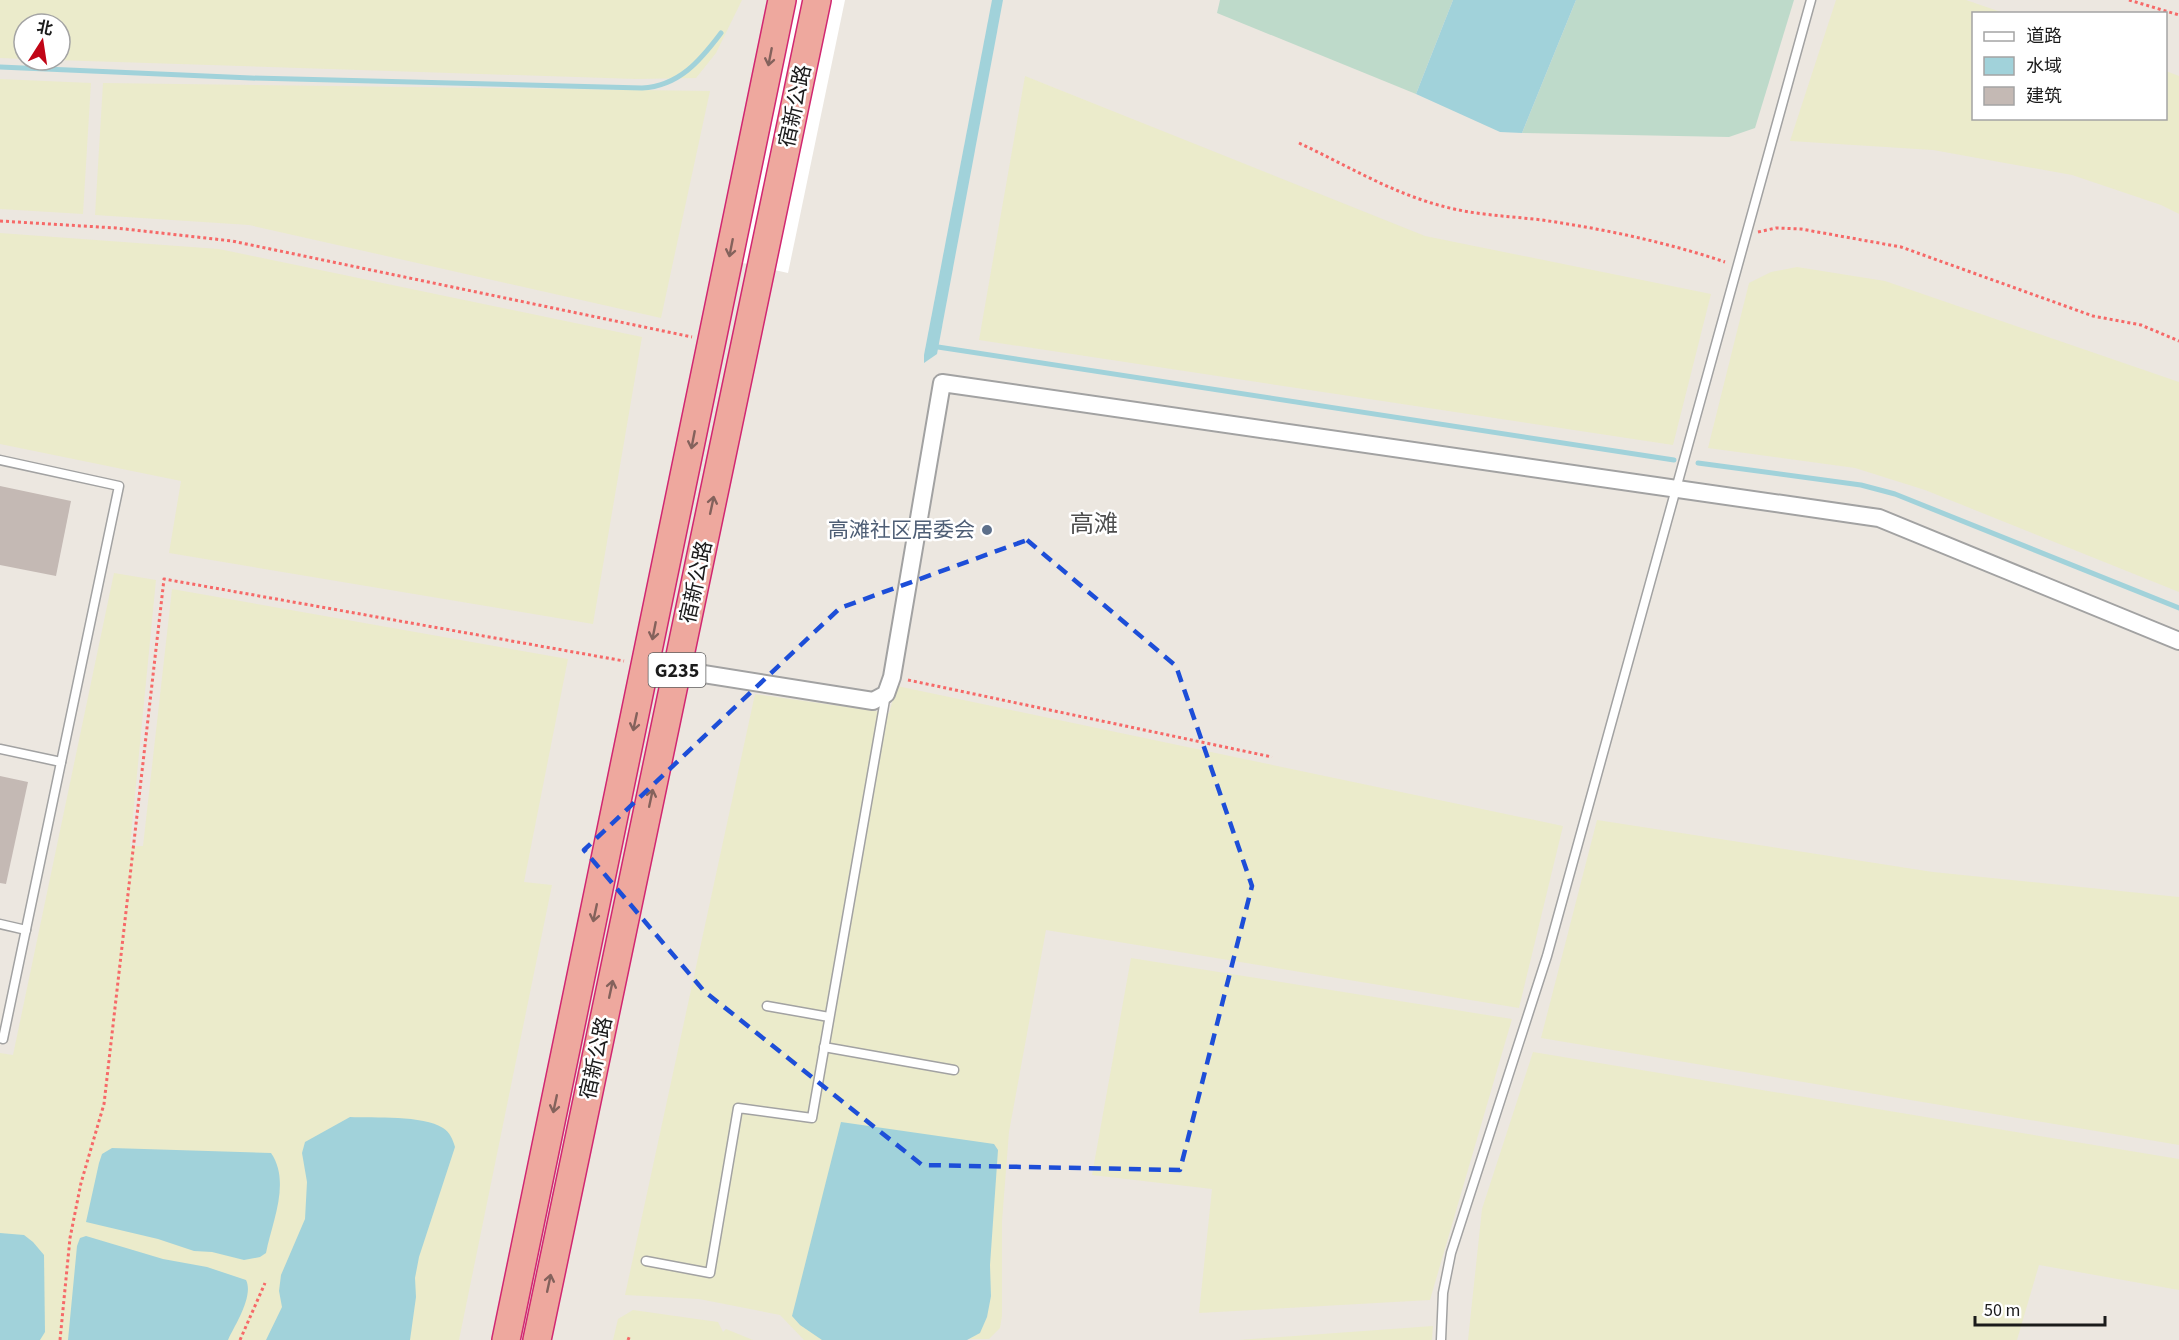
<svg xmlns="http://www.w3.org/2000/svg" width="2179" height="1340" font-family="'Source Sans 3','Noto Sans SC',sans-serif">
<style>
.farmland{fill:#ebebcb}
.wetland{fill:#bedaca}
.water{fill:#a1d2da}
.pier{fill:#fff}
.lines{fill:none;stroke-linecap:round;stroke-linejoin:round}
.stream{stroke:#a1d2da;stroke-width:5}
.building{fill:#c4b9b4}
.service-casing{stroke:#a2a2a2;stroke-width:11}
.minor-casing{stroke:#a2a2a2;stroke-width:20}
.trunk-casing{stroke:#d12771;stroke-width:30}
.path{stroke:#f66968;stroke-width:3;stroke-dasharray:3 3;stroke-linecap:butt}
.service{stroke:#fff;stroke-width:8}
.minor{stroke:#fff;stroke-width:16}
.trunk{stroke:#eea89e;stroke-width:27}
.oneway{stroke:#84625c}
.marked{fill:none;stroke:#1d4ed8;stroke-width:4.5;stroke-dasharray:12 8;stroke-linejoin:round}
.service-dot{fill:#5c6f8a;stroke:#fff;stroke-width:2}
.labels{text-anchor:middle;stroke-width:5;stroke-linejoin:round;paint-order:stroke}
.shield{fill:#fff;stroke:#5f5f5f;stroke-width:1.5}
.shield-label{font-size:20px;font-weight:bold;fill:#1b1b1b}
.street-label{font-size:21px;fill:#1b1b1b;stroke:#fff}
.service-label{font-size:21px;fill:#4e5e75;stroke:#fff;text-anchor:end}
.quarter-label{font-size:24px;fill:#4e4e4e;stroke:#fff}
</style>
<rect width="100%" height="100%" fill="#ece7e0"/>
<g class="farmland">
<polygon points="0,0 742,0 716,53 696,78 636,79 55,60 60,60 60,24 24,24 24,59 0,58"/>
<polygon points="1836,0 1966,0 2004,13 1974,14 1974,118 2166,118 2166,71 2179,76 2179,214 2161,205 2072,175 1933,150 1790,141"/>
<polygon points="1025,76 1425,236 1711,294 1673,445 979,340"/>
<polygon points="0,79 91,83 83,214 0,209"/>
<polygon points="103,83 710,91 661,318 249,225 95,215"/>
<polygon points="0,233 219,249 642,337 593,624 169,553 181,481 0,444"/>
<polygon points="1797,267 1885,281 2179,382 2179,592 1925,490 1855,468 1708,448 1749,283 1771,272"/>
<polygon points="114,573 156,580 130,846 143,846 172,589 568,659 524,882 552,885 459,1340 0,1340 0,1053 13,1055"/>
<polygon points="897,686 1563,826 1519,1008 1046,930 1009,1132 1002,1221 1002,1316 1000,1328 989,1339 804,1340 780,1315 699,1299 625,1295 755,694 889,713"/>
<polygon points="1597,820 1933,872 2179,897 2179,1145 1541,1038"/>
<polygon points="1131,958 1512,1019 1430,1300 1199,1313 1212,1189 1092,1175"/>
<polygon points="1533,1052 2179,1159 2179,1290 2039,1265 2017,1340 1468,1340 1482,1209"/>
<polygon points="633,1310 718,1322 723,1332 726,1329 753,1340 613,1340 618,1319"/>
<polygon points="1433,1326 1432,1340 1238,1340"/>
</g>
<g class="wetland">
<polygon points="1220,0 1453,0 1416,94 1217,13"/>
<polygon points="1576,0 1794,0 1755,128 1729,137 1522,133"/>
</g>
<g class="water">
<polygon points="992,0 1003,0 937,354 924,363 924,355"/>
<polygon points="1453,0 1576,0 1522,133 1500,132 1416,94"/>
<path d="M350,1117C374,1118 423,1115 443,1128C450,1132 453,1140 455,1147L419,1257L415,1278L416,1297L410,1340H266L282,1307L279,1291L281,1275L305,1219L307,1182L302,1153L305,1142Z"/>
<polygon points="841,1122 994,1144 998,1150 990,1265 991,1296 987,1317 980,1333 967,1340 822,1340 800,1325 792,1316"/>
<path d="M112,1148L271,1153C291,1182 272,1222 266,1253L260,1257L244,1260L212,1252L194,1251L158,1239L86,1222L99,1163L102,1154Z"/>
<polygon points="0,1233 24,1235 33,1242 44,1255 45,1332 40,1340 0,1340"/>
<path d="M86,1236L163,1259L207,1267L246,1280C254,1296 235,1325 228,1340H68L77,1246L80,1238Z"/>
</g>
<polygon class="pier" points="775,0 845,0 788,273 721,258"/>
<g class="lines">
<g class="stream">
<path d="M0,67L251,78L642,88C679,86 700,61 721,33"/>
<polyline points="938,347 1674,460"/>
<polyline points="1698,463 1861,485 1895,494 2179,608"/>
</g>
</g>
<g class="building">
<polygon points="0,486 71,501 56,576 0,565"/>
<polygon points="0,776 28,782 6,884 0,883"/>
</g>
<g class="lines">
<g class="service-casing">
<g id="service">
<polyline points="0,460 119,486 3,1039 0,1038"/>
<polyline points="0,749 61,762"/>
<polyline points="0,924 26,930"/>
<polyline points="767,1006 829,1017"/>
<polyline points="824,1047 954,1070"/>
<polyline points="646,1261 710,1273 738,1108 812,1118 886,694"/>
<polyline points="1441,1340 1443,1293 1451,1253 1547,956 1811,0"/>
</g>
</g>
<g class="minor-casing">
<polyline id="minor" points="647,665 873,701 886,694 892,677 942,383 1879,518 2179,641"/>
</g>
<g class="trunk-casing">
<g id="trunk">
<polyline points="506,1340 782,0"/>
<polyline points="537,1340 817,0"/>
</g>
</g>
<g class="path">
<polyline points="2129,0 2179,15"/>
<path d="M1299,143C1346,165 1392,193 1442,206C1474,215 1508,216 1542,220C1604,229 1666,242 1725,262"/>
<polyline points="0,221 116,228 232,241 692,337"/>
<polyline points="1758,232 1776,228 1801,229 1901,247 2093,316 2141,325 2179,341"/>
<polyline points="908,680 1272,757"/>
<polyline points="60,1340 70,1238 81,1183 104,1104 164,579 624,661"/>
<polyline points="240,1340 265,1283"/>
<polyline points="628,1340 630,1335"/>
</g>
<use href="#service" class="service"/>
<use href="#minor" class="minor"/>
<use href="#trunk" class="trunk"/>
</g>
<defs><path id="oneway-shaft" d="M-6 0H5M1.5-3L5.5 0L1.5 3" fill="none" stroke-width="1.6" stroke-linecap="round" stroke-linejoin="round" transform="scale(1.5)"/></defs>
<g class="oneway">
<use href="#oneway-shaft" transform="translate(770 57) rotate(101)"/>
<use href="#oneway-shaft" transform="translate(731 248) rotate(101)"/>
<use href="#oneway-shaft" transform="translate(693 440) rotate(101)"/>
<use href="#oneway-shaft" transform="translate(712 505) rotate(-78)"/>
<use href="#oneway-shaft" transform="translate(654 631) rotate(101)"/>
<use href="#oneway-shaft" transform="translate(635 722) rotate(102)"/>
<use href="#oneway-shaft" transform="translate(651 798) rotate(-78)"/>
<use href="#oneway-shaft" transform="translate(595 913) rotate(102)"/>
<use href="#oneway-shaft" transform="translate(611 989) rotate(-78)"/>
<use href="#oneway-shaft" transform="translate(555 1104) rotate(102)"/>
<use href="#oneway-shaft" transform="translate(549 1283) rotate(-78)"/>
</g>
<path class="marked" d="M1027,540L1176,666L1252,886L1180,1170L922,1165L704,991L584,850L840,608Z"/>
<circle class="service-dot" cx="987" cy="530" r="6"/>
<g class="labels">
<rect class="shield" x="648.5" y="653" width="57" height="34" rx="4.5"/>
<g class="shield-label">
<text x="677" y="677">G235</text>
</g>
<g class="street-label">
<text transform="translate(795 106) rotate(-78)" y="7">宿新公路</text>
<text transform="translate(696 582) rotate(-78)" y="7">宿新公路</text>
<text transform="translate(596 1058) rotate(-78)" y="7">宿新公路</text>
</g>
<g class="service-label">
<text x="975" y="537">高滩社区居委会</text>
</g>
<g class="quarter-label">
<text x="1094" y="532">高滩</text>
</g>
</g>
<rect x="1972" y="12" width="195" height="108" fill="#ffffff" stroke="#a4a4a4" stroke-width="1.5"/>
<rect x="1984" y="32" width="30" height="9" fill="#ffffff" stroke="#a4a4a4" stroke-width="1.5"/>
<text x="2026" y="42" font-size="18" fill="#1b1b1b">道路</text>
<rect x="1984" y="57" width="30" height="18" fill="#a1d2da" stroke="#a4a4a4" stroke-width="1.5"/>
<text x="2026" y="72" font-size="18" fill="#1b1b1b">水域</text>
<rect x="1984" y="87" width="30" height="18" fill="#c4b9b4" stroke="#a4a4a4" stroke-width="1.5"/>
<text x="2026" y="102" font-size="18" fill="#1b1b1b">建筑</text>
<g transform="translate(42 42) rotate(12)"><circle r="28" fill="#ffffff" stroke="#a4a4a4" stroke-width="1.5"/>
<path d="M0-4.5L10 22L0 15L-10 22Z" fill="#c10516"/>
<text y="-9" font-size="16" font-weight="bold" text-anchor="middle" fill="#1b1b1b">北</text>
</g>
<path d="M1975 1316v9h130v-9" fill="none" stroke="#1b1b1b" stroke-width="3"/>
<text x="1984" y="1316" font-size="18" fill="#1b1b1b" stroke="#ffffff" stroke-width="4.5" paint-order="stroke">50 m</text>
</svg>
